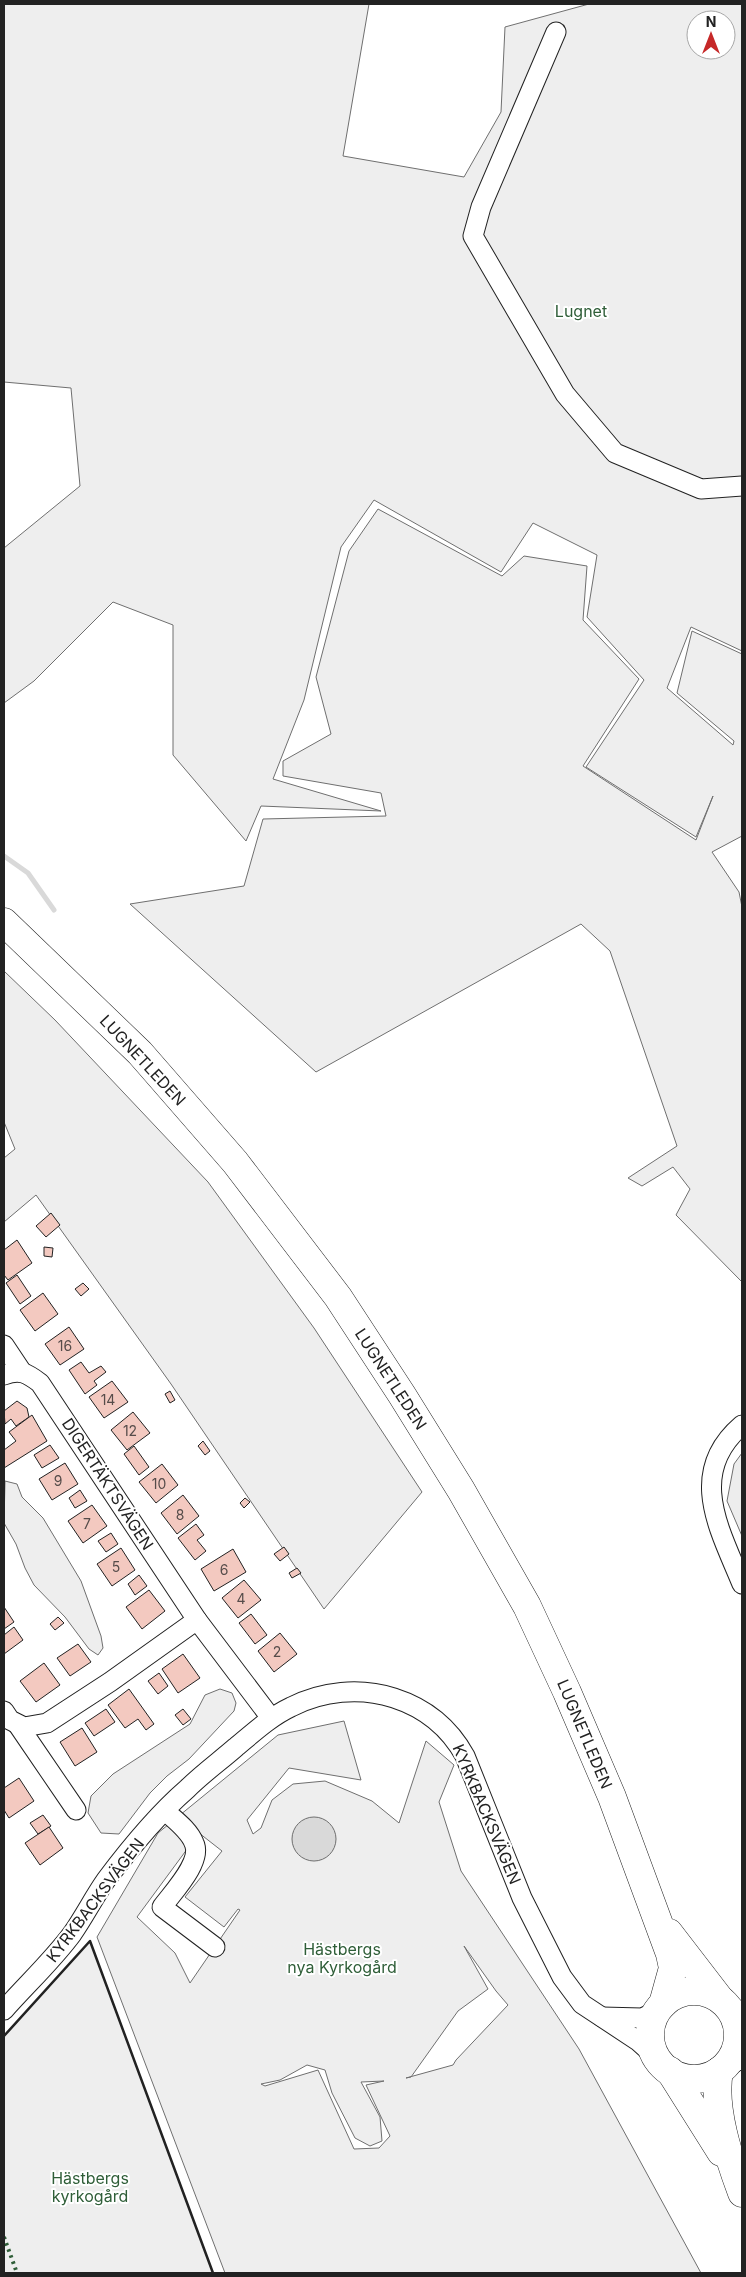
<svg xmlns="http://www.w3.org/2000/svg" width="746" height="2277" font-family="Inter,sans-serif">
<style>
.green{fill:#eee;stroke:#6f6f6f;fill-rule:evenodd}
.parking{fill:#ededed;stroke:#6f6f6f}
.water{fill:#d9d9d9;stroke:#6f6f6f}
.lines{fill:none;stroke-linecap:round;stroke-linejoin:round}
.stream{stroke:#d9d9d9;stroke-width:5}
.building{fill:#f3c9c0;stroke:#222}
.minor-casing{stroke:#222;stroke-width:21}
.highway-casing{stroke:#222;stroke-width:29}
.minor{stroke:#fff;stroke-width:19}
.highway{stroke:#fff;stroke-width:28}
.hedge{stroke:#2f5e38;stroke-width:4;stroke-dasharray:2.5 4;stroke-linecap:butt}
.wall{stroke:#222;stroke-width:2.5}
.labels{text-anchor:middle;stroke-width:4;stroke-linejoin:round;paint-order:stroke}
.number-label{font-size:14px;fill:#564c4a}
.park-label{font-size:16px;fill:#2f5e38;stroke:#fff}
.street-label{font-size:16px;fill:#222;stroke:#fff}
</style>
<rect width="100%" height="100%" fill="#fff"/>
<g class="green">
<path d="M4,4H369L343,156L464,177L501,112L505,27L589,4H742V651L691,627L667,688L733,745L734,741L677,693L692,631L742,654V836L712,852L739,892L742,907V1282L676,1215L690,1189L673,1167L642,1186L628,1178L677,1146L610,951L581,924L316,1072L130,904L244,886L263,819L386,816L381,793L283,776V761L331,734L316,677L349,551L378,509L502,576L524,556L587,566L583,620L639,679L583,766L696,840L713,796L696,837L586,767L644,680L587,617L597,555L533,523L501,572L374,500L341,547L304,700L273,779L381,811L261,806L246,841L173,755V625L113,602L34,681L4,703V548L80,486L71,388L4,382ZM696,20H726V50H696Z"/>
<polygon points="4,971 55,1020 208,1182 314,1328 422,1492 324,1609 171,1384 36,1195 4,1222 4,1158 15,1149 4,1122"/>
<polygon points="5,1481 17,1484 22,1497 43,1518 81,1581 101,1636 103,1648 98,1655 89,1649 65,1617 34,1585 25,1568 16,1544 4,1523"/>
<polygon points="220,1689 232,1693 236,1703 234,1711 189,1759 167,1776 150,1793 119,1834 101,1833 88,1813 91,1796 113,1774 190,1724 205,1695"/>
<path d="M344,1721L361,1780L289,1768L247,1820L253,1834L261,1828L272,1800L293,1784L325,1781L372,1801L399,1823L426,1741L454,1765L439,1802L461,1871L579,2049L701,2273H225L97,1937L158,1833L278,1735ZM199,1833L222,1851L185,1897L224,1927L238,1909L240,1910L190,1983L175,1953L137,1917ZM464,1946L496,1991L508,2005L456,2060L453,2065L406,2078L411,2077L458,2011L488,1989ZM307,2065L325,2070L332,2093L355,2138L370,2146L382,2141L380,2117L361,2082L384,2081L366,2085L390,2136L379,2148L354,2149L318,2070L265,2086L261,2084L280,2080Z"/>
<polygon points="90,1941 213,2273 4,2273 4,2036"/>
</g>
<polygon class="parking" points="742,1453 742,1536 727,1501 734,1464"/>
<circle class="water" cx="314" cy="1839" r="22"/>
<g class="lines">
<polyline class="stream" points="4,856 28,873 54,910"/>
</g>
<g class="building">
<polygon points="51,1213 60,1225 46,1237 36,1226"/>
<polygon points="17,1240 32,1263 8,1280 4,1275 4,1250"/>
<polygon points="44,1247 53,1248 52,1257 44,1256"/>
<polygon points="17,1275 31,1296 20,1304 6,1283"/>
<polygon points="83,1283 89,1289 81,1296 75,1289"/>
<polygon points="43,1293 58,1314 35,1331 20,1310"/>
<polygon points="69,1327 84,1349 60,1365 45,1344"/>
<polygon points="81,1362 89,1373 101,1366 106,1372 94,1381 97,1385 85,1394 69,1370"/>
<polygon points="112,1381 128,1402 104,1418 89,1397"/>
<polygon points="170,1391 175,1400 170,1403 165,1394"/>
<polygon points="17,1401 27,1408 29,1417 16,1426 11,1419 5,1424 4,1411"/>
<polygon points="133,1412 150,1433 127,1450 111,1430"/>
<polygon points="32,1415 47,1441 4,1468 4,1450 16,1441 9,1432"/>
<polygon points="203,1441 210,1451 205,1455 198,1446"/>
<polygon points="50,1445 59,1458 42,1468 34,1455"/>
<polygon points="134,1446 149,1467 139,1475 124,1454"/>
<polygon points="65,1463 78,1484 52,1500 39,1479"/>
<polygon points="162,1464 178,1485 156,1503 139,1482"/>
<polygon points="80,1490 87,1501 75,1508 69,1498"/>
<polygon points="183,1495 199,1516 177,1534 161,1513"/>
<polygon points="245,1498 250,1502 244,1508 240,1503"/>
<polygon points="92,1505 107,1526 83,1543 68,1521"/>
<polygon points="196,1524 204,1535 197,1540 206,1551 195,1560 178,1538"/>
<polygon points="111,1533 118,1544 106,1552 98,1541"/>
<polygon points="284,1547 289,1554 280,1561 274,1554"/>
<polygon points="121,1548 135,1570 112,1586 97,1564"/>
<polygon points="233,1549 246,1572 214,1591 201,1569"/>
<polygon points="297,1568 301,1573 292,1578 289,1573"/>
<polygon points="139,1575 147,1586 135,1595 128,1584"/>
<polygon points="244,1580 261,1600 238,1618 222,1598"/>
<polygon points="149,1590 165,1611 142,1629 126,1607"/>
<polygon points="4,1607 14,1622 4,1629"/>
<polygon points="251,1614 267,1635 255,1644 239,1623"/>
<polygon points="58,1617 64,1623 55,1630 50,1624"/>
<polygon points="14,1627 23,1640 4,1654 4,1635"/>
<polygon points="280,1633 297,1654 274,1672 258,1651"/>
<polygon points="78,1644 91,1662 70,1676 57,1658"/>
<polygon points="183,1654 200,1678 178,1693 162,1669"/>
<polygon points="44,1663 60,1685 36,1702 20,1681"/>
<polygon points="159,1673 168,1686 158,1694 148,1681"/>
<polygon points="129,1689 154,1724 146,1730 138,1719 125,1728 108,1705"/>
<polygon points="106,1709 115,1722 94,1736 85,1723"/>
<polygon points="183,1709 191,1719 183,1725 175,1715"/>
<polygon points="82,1728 97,1752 75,1766 60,1742"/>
<polygon points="19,1778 34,1801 9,1818 4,1810 4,1788"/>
<polygon points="43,1815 51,1826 38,1834 30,1823"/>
<polygon points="49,1827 63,1848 40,1865 25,1843"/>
</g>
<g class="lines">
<g class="minor-casing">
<g id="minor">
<polyline points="556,32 481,207 473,236 565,394 615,453 701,489 742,486"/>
<polyline points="4,1345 22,1372"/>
<path d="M4,1375C20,1369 27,1373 40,1383L197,1620L271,1718"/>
<path d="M742,1425C686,1473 720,1530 742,1584"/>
<polyline points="4,1711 10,1720 24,1727 47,1723 110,1682 197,1620"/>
<polyline points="18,1725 76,1810"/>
<path d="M165,1811C175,1820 189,1830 194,1843C203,1861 173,1892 162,1907L215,1947"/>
<path d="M4,2010C26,1985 52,1961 72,1934C84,1917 94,1897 106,1880C130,1848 157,1815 187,1789C202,1774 220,1761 236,1747C253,1733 270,1717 291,1707C322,1691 360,1687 394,1698C425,1708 449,1727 465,1756L522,1898L562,1977L582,2004L638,2041L658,2059"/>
<polyline points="731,2010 742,2015"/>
<polyline points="602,2017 642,2018 657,2011"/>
<polyline points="726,2066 742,2059"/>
</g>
</g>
<g class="highway-casing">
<g id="highway">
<polyline points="4,922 140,1053 235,1162 338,1297 402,1395 461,1490 527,1606 567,1692 612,1797 670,1954 673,1968 663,2004"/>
<polyline points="669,1933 719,1998"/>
<circle cx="694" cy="2035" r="44"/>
<polyline points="670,2071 721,2152"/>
<path d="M719,2071C712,2108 729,2158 742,2193"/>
</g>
</g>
<use href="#minor" class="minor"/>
<use href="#highway" class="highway"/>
<polyline class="hedge" points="4,2237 17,2273"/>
<polyline class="wall" points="4,2036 90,1941 213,2273"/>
</g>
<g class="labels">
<g class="number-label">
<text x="65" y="1351">16</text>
<text x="108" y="1405">14</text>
<text x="130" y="1436">12</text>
<text x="58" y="1486">9</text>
<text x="159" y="1489">10</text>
<text x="180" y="1520">8</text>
<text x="87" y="1529">7</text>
<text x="116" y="1572">5</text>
<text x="224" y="1575">6</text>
<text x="241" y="1604">4</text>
<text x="277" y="1657">2</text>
</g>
<g class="park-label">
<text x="581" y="317">Lugnet</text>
<text x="342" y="1955">Hästbergs<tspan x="342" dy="18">nya Kyrkogård</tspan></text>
<text x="90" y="2184">Hästbergs<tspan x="90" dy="18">kyrkogård</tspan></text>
</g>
<g class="street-label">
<text transform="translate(143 1060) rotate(47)" y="6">LUGNETLEDEN</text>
<text transform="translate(391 1379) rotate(57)" y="6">LUGNETLEDEN</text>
<text transform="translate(108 1484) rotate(57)" y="6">DIGERTÄKTSVÄGEN</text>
<text transform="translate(585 1734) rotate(67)" y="6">LUGNETLEDEN</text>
<text transform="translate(487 1814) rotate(67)" y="6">KYRKBACKSVÄGEN</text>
<text transform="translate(95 1900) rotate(-53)" y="6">KYRKBACKSVÄGEN</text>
</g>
</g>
<rect width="746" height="2277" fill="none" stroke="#222222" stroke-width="10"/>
<g transform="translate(711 35)"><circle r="24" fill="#ffffff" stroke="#a7a7a7"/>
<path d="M0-4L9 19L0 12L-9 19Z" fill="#c62828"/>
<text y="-8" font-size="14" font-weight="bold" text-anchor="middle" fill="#222222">N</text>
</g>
</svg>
